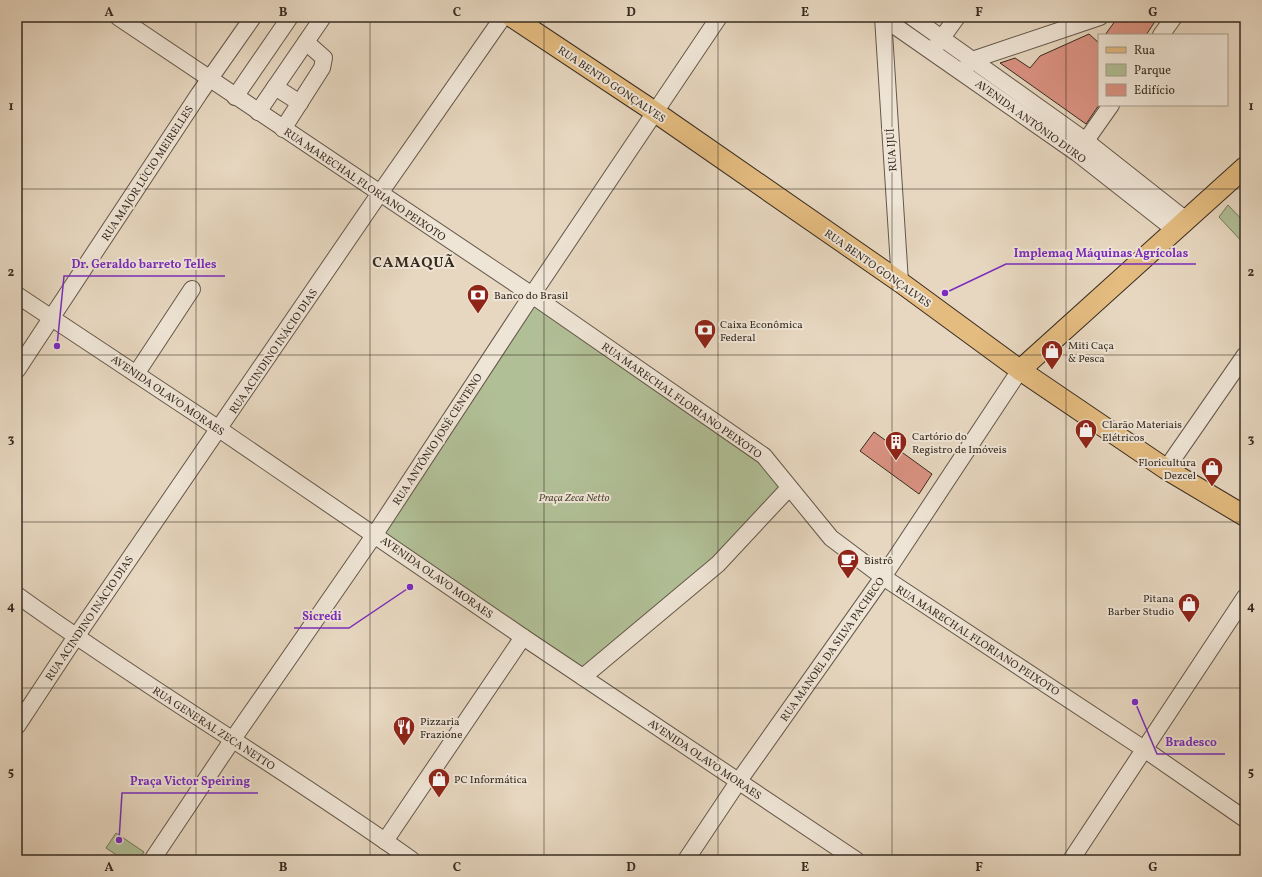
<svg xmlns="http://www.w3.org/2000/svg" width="1262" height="877" font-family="Vollkorn,serif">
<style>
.green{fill:#b1bf96;stroke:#74765c}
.building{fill:#da9282;stroke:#382c21}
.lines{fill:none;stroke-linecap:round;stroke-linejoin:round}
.minor-casing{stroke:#645749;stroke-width:18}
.major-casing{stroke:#382c21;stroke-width:22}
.minor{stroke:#efe5d6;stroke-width:16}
.major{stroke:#e4bc80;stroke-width:20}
.grid{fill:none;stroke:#382c21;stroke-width:1;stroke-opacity:0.55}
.labels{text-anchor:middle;stroke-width:4;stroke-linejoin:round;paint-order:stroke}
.street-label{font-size:11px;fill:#382c21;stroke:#efe5d6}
.poi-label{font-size:11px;fill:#382c21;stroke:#efe5d6;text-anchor:start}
.park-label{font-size:11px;font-style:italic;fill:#504938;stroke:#efe5d6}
.district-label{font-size:15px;font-weight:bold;letter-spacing:1px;fill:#382c21;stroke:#efe5d6}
.leader{fill:none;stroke:#7b2cbf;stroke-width:1.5}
.callout-dot{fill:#7b2cbf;stroke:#efe5d6;stroke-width:1.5}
.callout-label{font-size:12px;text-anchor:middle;font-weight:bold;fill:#7b2cbf;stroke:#efe5d6;stroke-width:4;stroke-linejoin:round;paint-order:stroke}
.neatline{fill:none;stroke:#382c21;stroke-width:1.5}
.grid-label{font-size:13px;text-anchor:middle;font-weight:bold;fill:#382c21}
</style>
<rect width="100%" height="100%" fill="#e7d7c0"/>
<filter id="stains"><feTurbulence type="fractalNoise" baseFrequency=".005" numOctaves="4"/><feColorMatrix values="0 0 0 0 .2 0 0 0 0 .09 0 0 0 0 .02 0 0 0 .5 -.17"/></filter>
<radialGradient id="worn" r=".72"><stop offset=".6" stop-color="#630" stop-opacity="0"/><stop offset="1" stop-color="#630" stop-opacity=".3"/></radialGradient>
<g class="green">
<polygon points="1228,205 1245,223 1245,245 1219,217"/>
<polygon points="533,302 762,461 783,486 713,561 590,672 378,534"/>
<polygon points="116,833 144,852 139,860 124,860 106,848"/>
</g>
<g class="building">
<polygon points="1118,17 1158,17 1146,35 1105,35"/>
<polygon points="1089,34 1099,43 1099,105 1086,124 1000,63 1015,58 1030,68 1040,56"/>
<polygon points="874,432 932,474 919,494 860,451"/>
</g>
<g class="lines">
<g class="minor-casing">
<g id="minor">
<polyline points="118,17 532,295 764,456 831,538 883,577 1144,749 1245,819"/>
<polyline points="882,17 1077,153 1175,230"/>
<polyline points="883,17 900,282"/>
<polyline points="912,17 1086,141 1186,220"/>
<polyline points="1161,35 1174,17"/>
<polyline points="936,46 957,17"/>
<polyline points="967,66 972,60 1100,17"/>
<polyline points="275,87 300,103"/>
<polyline points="235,97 290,17"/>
<polyline points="258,112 323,17"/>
<polyline points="283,129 322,68 324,58 306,42"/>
<polyline points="1080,149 1111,105"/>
<polyline points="17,295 219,429 523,637 856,860"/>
<polyline points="17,370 199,94 253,17"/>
<polyline points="136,374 192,289"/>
<polyline points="1166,469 1245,355"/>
<path d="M17,595C146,688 283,768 412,860"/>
<polyline points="583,677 718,564 789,488"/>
<polyline points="17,726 69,647 371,206 503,17"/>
<polyline points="385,841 523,637"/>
<polyline points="152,860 233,739 375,534 532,295 719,17"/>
<polyline points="686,860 738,782 883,577 1020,370"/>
<polyline points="1071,860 1245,597"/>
</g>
</g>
<g class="major-casing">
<g id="major">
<polyline points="512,17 655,112 900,282 1020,370 1166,469 1245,516"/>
<polyline points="1020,370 1245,167"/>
</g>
</g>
<use href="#minor" class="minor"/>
<use href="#major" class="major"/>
</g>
<path class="grid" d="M196,17V860M370,17V860M544,17V860M718,17V860M892,17V860M1066,17V860M17,189H1245M17,355H1245M17,522H1245M17,688H1245"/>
<defs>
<g id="bank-pin" transform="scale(1.15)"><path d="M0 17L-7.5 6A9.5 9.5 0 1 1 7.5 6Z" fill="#8f2418" stroke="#efe5d6"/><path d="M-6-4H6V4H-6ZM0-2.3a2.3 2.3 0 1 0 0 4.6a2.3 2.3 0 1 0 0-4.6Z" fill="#fff"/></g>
<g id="shop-pin" transform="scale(1.15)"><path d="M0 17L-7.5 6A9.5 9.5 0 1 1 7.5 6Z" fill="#8f2418" stroke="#efe5d6"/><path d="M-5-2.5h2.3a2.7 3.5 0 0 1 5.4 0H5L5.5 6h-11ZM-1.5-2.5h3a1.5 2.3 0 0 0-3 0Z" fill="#fff"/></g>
<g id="building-pin" transform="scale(1.15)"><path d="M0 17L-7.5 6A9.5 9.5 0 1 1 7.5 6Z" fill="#8f2418" stroke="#efe5d6"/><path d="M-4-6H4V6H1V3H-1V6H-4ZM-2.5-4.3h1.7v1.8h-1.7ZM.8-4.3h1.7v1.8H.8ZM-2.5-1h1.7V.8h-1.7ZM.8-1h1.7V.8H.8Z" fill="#fff"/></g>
<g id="cafe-pin" transform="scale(1.15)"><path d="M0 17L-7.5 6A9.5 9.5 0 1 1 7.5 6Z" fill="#8f2418" stroke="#efe5d6"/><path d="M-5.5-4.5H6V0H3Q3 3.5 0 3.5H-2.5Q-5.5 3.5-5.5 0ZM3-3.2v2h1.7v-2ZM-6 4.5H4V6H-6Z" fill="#fff"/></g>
<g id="restaurant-pin" transform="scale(1.15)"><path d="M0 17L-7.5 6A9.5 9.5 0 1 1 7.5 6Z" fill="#8f2418" stroke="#efe5d6"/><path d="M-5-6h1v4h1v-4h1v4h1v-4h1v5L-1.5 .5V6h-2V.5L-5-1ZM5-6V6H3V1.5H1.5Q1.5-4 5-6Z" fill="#fff"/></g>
</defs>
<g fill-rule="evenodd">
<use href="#bank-pin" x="478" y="295"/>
<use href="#bank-pin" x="705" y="330"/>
<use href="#shop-pin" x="1052" y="351"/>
<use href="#shop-pin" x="1086" y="430"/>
<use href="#building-pin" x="896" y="442"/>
<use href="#shop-pin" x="1212" y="468"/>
<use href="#cafe-pin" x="848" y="560"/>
<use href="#shop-pin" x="1189" y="604"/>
<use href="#restaurant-pin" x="404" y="727"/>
<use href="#shop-pin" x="439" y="779"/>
</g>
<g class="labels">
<g class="street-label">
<text transform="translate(612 84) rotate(34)" y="4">RUA BENTO GONÇALVES</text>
<text transform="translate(1031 121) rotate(36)" y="4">AVENIDA ANTÔNIO DURO</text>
<text transform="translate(891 150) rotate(-94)" y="4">RUA IJUÍ</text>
<text transform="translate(147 173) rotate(-57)" y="4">RUA MAJOR LÚCIO MEIRELLES</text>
<text transform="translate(365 184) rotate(34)" y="4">RUA MARECHAL FLORIANO PEIXOTO</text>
<text transform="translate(878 268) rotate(35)" y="4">RUA BENTO GONÇALVES</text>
<text transform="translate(273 351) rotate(-56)" y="4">RUA ACINDINO INÁCIO DIAS</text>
<text transform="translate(168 395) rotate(34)" y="4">AVENIDA OLAVO MORAES</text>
<text transform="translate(682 400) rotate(35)" y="4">RUA MARECHAL FLORIANO PEIXOTO</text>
<text transform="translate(437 439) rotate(-57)" y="4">RUA ANTÔNIO JOSÉ CENTENO</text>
<text transform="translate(437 577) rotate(35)" y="4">AVENIDA OLAVO MORAES</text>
<text transform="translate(89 618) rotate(-56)" y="4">RUA ACINDINO INÁCIO DIAS</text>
<text transform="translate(978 640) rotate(33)" y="4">RUA MARECHAL FLORIANO PEIXOTO</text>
<text transform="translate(832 649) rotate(-55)" y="4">RUA MANOEL DA SILVA PACHECO</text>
<text transform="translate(214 728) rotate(33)" y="4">RUA GENERAL ZECA NETTO</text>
<text transform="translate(705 759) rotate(34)" y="4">AVENIDA OLAVO MORAES</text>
</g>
<g class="poi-label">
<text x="494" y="299">Banco do Brasil</text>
<text x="720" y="328">Caixa Econômica<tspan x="720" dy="13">Federal</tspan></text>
<text x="1068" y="349">Miti Caça<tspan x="1068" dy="13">&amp; Pesca</tspan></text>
<text x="1102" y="428">Clarão Materiais<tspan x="1102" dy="13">Elétricos</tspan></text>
<text x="912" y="440">Cartório do<tspan x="912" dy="13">Registro de Imóveis</tspan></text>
<text x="1196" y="466" text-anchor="end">Floricultura<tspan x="1196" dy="13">Dezcel</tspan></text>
<text x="864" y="564">Bistrô</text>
<text x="1174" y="602" text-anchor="end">Pitana<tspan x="1174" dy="13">Barber Studio</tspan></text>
<text x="420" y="725">Pizzaria<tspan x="420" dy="13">Frazione</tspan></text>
<text x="454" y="783">PC Informática</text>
</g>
<g class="park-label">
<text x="574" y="501">Praça Zeca Netto</text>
</g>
<g class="district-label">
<text x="414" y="267">CAMAQUÃ</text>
</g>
</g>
<path class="leader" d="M945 293L1006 264H1196M57 346L64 276H225M410 587L349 628H294M1135 702L1157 754H1225M119 840L122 793H258"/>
<g class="callout-dot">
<circle cx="945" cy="293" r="4"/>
<circle cx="57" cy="346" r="4"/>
<circle cx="410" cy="587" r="4"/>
<circle cx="1135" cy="702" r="4"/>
<circle cx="119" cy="840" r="4"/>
</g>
<g class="callout-label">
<text x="1101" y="257">Implemaq Máquinas Agrícolas</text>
<text x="144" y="268">Dr. Geraldo barreto Telles</text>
<text x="322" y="620">Sicredi</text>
<text x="1191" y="746">Bradesco</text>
<text x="190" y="785">Praça Victor Speiring</text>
</g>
<rect width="1262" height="877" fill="none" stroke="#e7d7c0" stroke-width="44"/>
<rect x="1098" y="34" width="130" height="72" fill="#efe5d6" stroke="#a69b8e"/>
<rect x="1106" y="47" width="20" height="6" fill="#e4bc80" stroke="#a69b8e"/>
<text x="1134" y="54" font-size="12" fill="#382c21">Rua</text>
<rect x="1106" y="64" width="20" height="12" fill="#b1bf96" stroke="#a69b8e"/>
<text x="1134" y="74" font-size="12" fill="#382c21">Parque</text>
<rect x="1106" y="84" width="20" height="12" fill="#da9282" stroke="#a69b8e"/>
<text x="1134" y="94" font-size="12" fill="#382c21">Edifício</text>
<rect x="22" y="22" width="1218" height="833" class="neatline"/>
<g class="grid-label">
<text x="109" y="16">A</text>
<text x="283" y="16">B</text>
<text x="457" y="16">C</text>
<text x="631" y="16">D</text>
<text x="805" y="16">E</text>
<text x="979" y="16">F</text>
<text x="1153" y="16">G</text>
<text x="11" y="110">1</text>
<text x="1251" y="110">1</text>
<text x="11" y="276">2</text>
<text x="1251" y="276">2</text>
<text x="11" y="443">3</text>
<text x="1251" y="443">3</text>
<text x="11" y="610">4</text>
<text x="1251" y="610">4</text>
<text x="11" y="776">5</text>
<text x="1251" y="776">5</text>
<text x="109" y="871">A</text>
<text x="283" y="871">B</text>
<text x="457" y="871">C</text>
<text x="631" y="871">D</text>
<text x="805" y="871">E</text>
<text x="979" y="871">F</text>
<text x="1153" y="871">G</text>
</g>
<rect width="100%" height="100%" filter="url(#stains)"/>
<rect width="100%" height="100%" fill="url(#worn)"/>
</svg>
